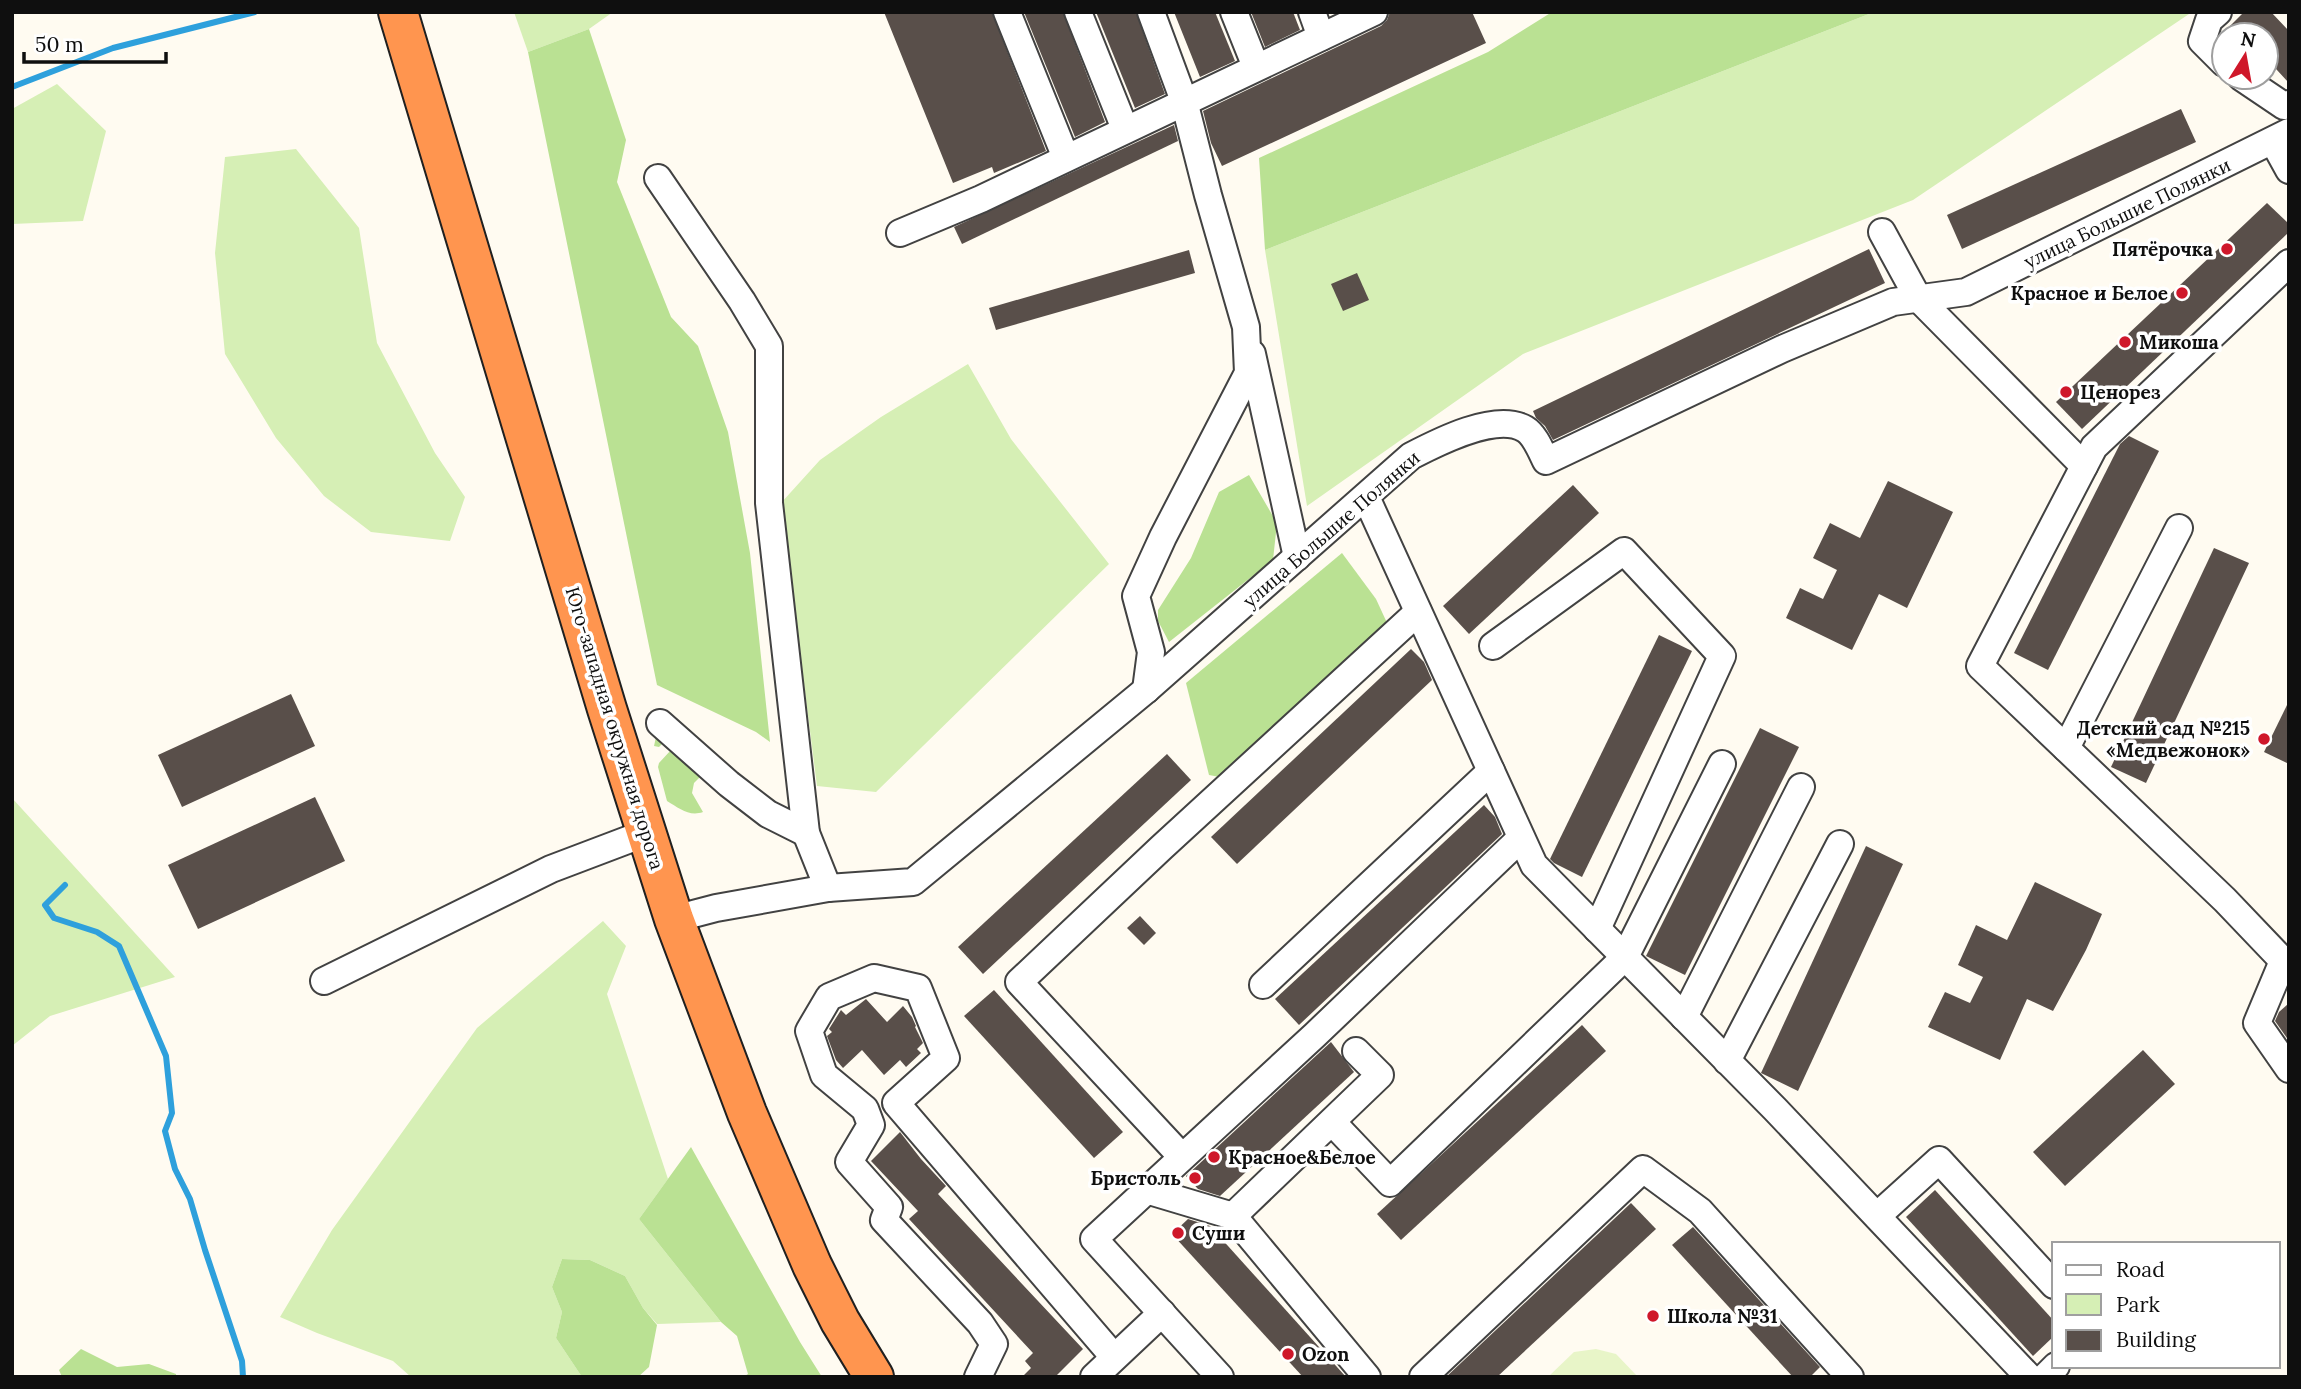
<svg xmlns="http://www.w3.org/2000/svg" width="2301" height="1389" font-family="Lora,serif">
<style>
.green{fill:#d6efb5}
.forest{fill:#bae193}
.pitch{fill:#e8f5c8}
.lines{fill:none;stroke-linecap:round;stroke-linejoin:round}
.stream{stroke:#2ea0dc;stroke-width:6}
.building{fill:#594f4a}
.minor-casing{stroke:#424242;stroke-width:30}
.highway-casing{stroke:#202020;stroke-width:42}
.minor{stroke:#fff;stroke-width:26}
.highway{stroke:#ff954f;stroke-width:38}
.poi-dot{fill:#cf172a;stroke:#fff;stroke-width:2.5}
.labels{text-anchor:middle;stroke-width:7;stroke-linejoin:round;paint-order:stroke}
.street-label{font-size:19px;fill:#0f0f0f;stroke:#fff}
.poi-label{font-size:19px;font-weight:bold;fill:#0f0f0f;stroke:#fff;text-anchor:start}
</style>
<rect width="100%" height="100%" fill="#fffbf1"/>
<g class="green">
<polygon points="514,12 613,12 589,29 528,52"/>
<polygon points="1874,12 2192,12 1913,200 1523,354 1307,506 1265,250"/>
<polygon points="57,84 106,131 83,221 12,224 12,109"/>
<polygon points="296,149 359,228 377,343 435,453 465,497 450,541 371,532 324,496 276,438 225,354 215,253 225,157"/>
<polygon points="968,364 1011,439 1109,564 876,792 817,786 781,503 820,460 881,417"/>
<polygon points="12,798 175,977 50,1016 12,1046"/>
<polygon points="603,921 626,946 607,994 668,1179 639,1219 721,1322 657,1324 643,1308 625,1276 590,1260 562,1259 552,1287 562,1312 556,1338 582,1377 411,1377 393,1361 317,1333 280,1317 332,1230 477,1028"/>
</g>
<g class="forest">
<polygon points="1552,12 1874,12 1265,250 1259,158 1488,52"/>
<polygon points="589,29 626,140 617,182 671,317 698,346 728,432 750,553 770,742 756,732 657,685 528,52"/>
<polygon points="1249,475 1277,523 1273,560 1169,642 1158,621 1158,610 1191,558 1219,492"/>
<polygon points="1342,553 1376,599 1388,625 1225,778 1209,775 1186,683"/>
<path d="M660,735L702,775L694,783L692,793L703,812C689,817 679,808 667,801L658,767L659,763L671,750L663,743L659,747L654,746L656,737Z"/>
<polygon points="691,1147 800,1342 822,1377 743,1377 748,1374 737,1336 721,1322 639,1219"/>
<polygon points="562,1259 590,1260 625,1276 643,1308 657,1325 649,1367 638,1377 582,1377 556,1338 562,1312 552,1287"/>
<polygon points="81,1349 117,1367 149,1364 176,1374 176,1377 62,1377 59,1370"/>
</g>
<polygon class="pitch" points="1596,1349 1616,1354 1638,1377 1548,1377 1574,1352"/>
<g class="lines">
<g class="stream">
<polyline points="12,87 113,48 255,12"/>
<polyline points="65,885 45,905 54,918 97,932 119,946 166,1056 172,1113 165,1131 175,1169 190,1199 205,1250 242,1361 243,1377"/>
</g>
</g>
<g class="building">
<polygon points="884,12 992,12 1046,151 994,173 992,167 953,183"/>
<polygon points="1024,12 1063,12 1105,122 1075,137"/>
<polygon points="1096,12 1136,12 1165,94 1135,108"/>
<polygon points="1174,12 1215,12 1235,61 1200,77"/>
<polygon points="1251,12 1293,12 1300,30 1265,47"/>
<polygon points="1390,12 1472,12 1486,43 1222,166 1211,143 1203,111 1381,26 1387,20"/>
<polygon points="2244,12 2271,12 2289,31 2289,83 2266,58 2266,35 2221,35"/>
<polygon points="2181,109 2196,142 1962,249 1947,215"/>
<polygon points="1174,125 1178,141 962,244 954,227"/>
<polygon points="2267,203 2289,224 2289,232 2082,429 2056,402"/>
<polygon points="1869,249 1885,283 1553,440 1545,426 1536,418 1533,411"/>
<polygon points="1189,250 1195,273 996,330 989,308"/>
<polygon points="1357,273 1369,300 1343,311 1331,284"/>
<polygon points="2129,436 2159,451 2048,670 2014,653 2120,444"/>
<polygon points="1888,481 1953,512 1907,608 1879,594 1852,650 1786,618 1800,588 1823,599 1837,570 1813,558 1830,523 1860,538"/>
<polygon points="1573,485 1599,513 1469,634 1443,606"/>
<polygon points="2214,548 2249,563 2146,783 2111,767"/>
<polygon points="1659,635 1692,651 1582,877 1554,863 1550,859"/>
<polygon points="1411,649 1424,662 1432,680 1237,864 1211,837"/>
<polygon points="291,694 315,746 182,807 158,755"/>
<polygon points="2289,701 2289,764 2264,752"/>
<polygon points="1760,728 1799,747 1685,975 1646,956"/>
<polygon points="1167,754 1191,780 983,974 958,947"/>
<polygon points="315,797 345,861 198,929 168,865"/>
<polygon points="1484,805 1495,817 1502,834 1299,1025 1275,999"/>
<polygon points="1866,846 1903,864 1798,1091 1761,1073"/>
<polygon points="2035,882 2102,914 2086,950 2053,1011 2027,999 2000,1060 1928,1027 1945,992 1970,1003 1983,977 1958,965 1976,925 2007,940"/>
<polygon points="1140,916 1156,933 1144,945 1127,928"/>
<polygon points="994,990 1123,1132 1094,1158 964,1016"/>
<polygon points="866,999 887,1022 903,1006 912,1017 916,1026 915,1027 923,1043 917,1049 921,1053 906,1067 900,1060 884,1075 862,1050 843,1068 836,1060 827,1036 832,1032 829,1029 841,1010 846,1015"/>
<polygon points="2289,1003 2289,1041 2275,1021 2279,1012"/>
<polygon points="1582,1025 1606,1051 1401,1240 1377,1214"/>
<polygon points="1331,1042 1354,1072 1220,1196 1198,1189 1186,1176"/>
<polygon points="2143,1050 2175,1084 2065,1186 2033,1152"/>
<polygon points="900,1132 921,1159 946,1186 938,1194 1083,1349 1055,1377 1022,1377 1031,1368 1025,1361 1033,1353 909,1219 918,1211 871,1161"/>
<polygon points="1935,1190 2054,1321 2054,1336 2033,1356 1906,1217"/>
<polygon points="1631,1203 1656,1229 1497,1377 1446,1377"/>
<polygon points="1188,1219 1210,1226 1346,1377 1303,1377 1172,1234"/>
<polygon points="1693,1227 1820,1367 1810,1377 1793,1377 1672,1245"/>
</g>
<g class="lines">
<g class="minor-casing">
<g id="minor">
<polyline points="1007,12 1066,158"/>
<polyline points="1078,12 1125,129"/>
<polyline points="1234,12 1256,67"/>
<polyline points="1312,12 1321,37"/>
<polyline points="2218,12 2209,20 2202,41 2224,63"/>
<polyline points="2241,77 2284,106 2289,104"/>
<polyline points="2273,141 2289,170"/>
<polyline points="658,178 742,301 769,346 769,503 806,833 828,888"/>
<polyline points="1882,232 1918,298 2084,466"/>
<polyline points="900,233 981,199 1374,12"/>
<polyline points="2289,263 2094,447 1980,666 2225,900 2289,967"/>
<polyline points="1252,354 1297,557"/>
<polyline points="1366,497 1534,865 1775,1109 2029,1377"/>
<polyline points="1493,646 1624,551 1722,656 1597,929"/>
<polyline points="1146,690 1151,652 1136,596 1163,537 1248,373 1246,327 1208,195 1184,101 1151,12"/>
<polyline points="660,723 729,784 768,814 806,833"/>
<polyline points="2066,748 2179,528"/>
<path d="M674,919L716,908L828,888L913,882L1146,690L1411,456C1438,442 1496,412 1525,429C1535,435 1541,451 1546,461L1782,349L1893,302L1966,292L2289,132"/>
<polyline points="2283,961 2257,1023 2289,1069"/>
<polyline points="324,981 551,869 646,833"/>
<polyline points="1263,985 1491,771"/>
<polyline points="1684,1017 1801,787"/>
<polyline points="1727,1061 1840,844"/>
<polyline points="1332,1122 1390,1183 1625,957 1722,764"/>
<polyline points="1182,1157 1019,982 1161,848 1418,612"/>
<polyline points="1146,1190 1233,1216 1380,1075 1356,1051"/>
<polyline points="1233,1216 1367,1377"/>
<polyline points="1877,1216 1939,1160 2054,1285"/>
<polyline points="978,1377 994,1344 980,1323 884,1220 889,1207 849,1162 871,1125 865,1109 824,1075 809,1031 829,997 874,978 918,988 946,1058 896,1103 1114,1357"/>
<polyline points="1094,1377 1162,1313"/>
<polyline points="1220,1377 1094,1239 1315,1035 1521,838"/>
<polyline points="1423,1377 1643,1169 1700,1211 1850,1377"/>
<polyline points="2045,1377 2056,1366"/>
</g>
</g>
<g class="highway-casing">
<polyline id="highway" points="398,12 607,709 674,919 747,1113 812,1265 840,1321 874,1377"/>
</g>
<use href="#minor" class="minor"/>
<use href="#highway" class="highway"/>
</g>
<g class="poi-dot">
<circle cx="2227" cy="249" r="7"/>
<circle cx="2182" cy="293" r="7"/>
<circle cx="2125" cy="342" r="7"/>
<circle cx="2066" cy="392" r="7"/>
<circle cx="2264" cy="739" r="7"/>
<circle cx="1214" cy="1157" r="7"/>
<circle cx="1195" cy="1178" r="7"/>
<circle cx="1178" cy="1233" r="7"/>
<circle cx="1653" cy="1316" r="7"/>
<circle cx="1288" cy="1354" r="7"/>
</g>
<g class="labels">
<g class="street-label">
<text transform="translate(2127 213) rotate(-26)" y="7">улица Большие Полянки</text>
<text transform="translate(1331 529) rotate(-41)" y="7">улица Большие Полянки</text>
<text transform="translate(615 728) rotate(73)" y="7">Юго-западная окружная дорога</text>
</g>
<g class="poi-label">
<text x="2213" y="256" text-anchor="end">Пятёрочка</text>
<text x="2168" y="300" text-anchor="end">Красное и Белое</text>
<text x="2139" y="349">Микоша</text>
<text x="2080" y="399">Ценорез</text>
<text x="2250" y="735" text-anchor="end">Детский сад №215<tspan x="2250" dy="22">«Медвежонок»</tspan></text>
<text x="1228" y="1164">Красное&amp;Белое</text>
<text x="1181" y="1185" text-anchor="end">Бристоль</text>
<text x="1192" y="1240">Суши</text>
<text x="1667" y="1323">Школа №31</text>
<text x="1302" y="1361">Ozon</text>
</g>
</g>
<rect width="2301" height="1389" fill="none" stroke="#0f0f0f" stroke-width="28"/>
<rect x="2052" y="1242" width="228" height="126" fill="#ffffff" stroke="#9f9f9f" stroke-width="2"/>
<rect x="2066" y="1265" width="35" height="10" fill="#ffffff" stroke="#9f9f9f" stroke-width="2"/>
<text x="2116" y="1277" font-size="21" fill="#0f0f0f">Road</text>
<rect x="2066" y="1294" width="35" height="21" fill="#d6efb5" stroke="#9f9f9f" stroke-width="2"/>
<text x="2116" y="1312" font-size="21" fill="#0f0f0f">Park</text>
<rect x="2066" y="1330" width="35" height="21" fill="#594f4a" stroke="#9f9f9f" stroke-width="2"/>
<text x="2116" y="1347" font-size="21" fill="#0f0f0f">Building</text>
<g transform="translate(2245 56) rotate(11)"><circle r="33" fill="#ffffff" stroke="#9f9f9f" stroke-width="2"/>
<path d="M0-5L12 26L0 18L-12 26Z" fill="#cf172a"/>
<text y="-10" font-size="19" font-weight="bold" text-anchor="middle" fill="#0f0f0f">N</text>
</g>
<path d="M24 52v10h142v-10" fill="none" stroke="#0f0f0f" stroke-width="3.5"/>
<text x="35" y="52" font-size="21" fill="#0f0f0f" stroke="#ffffff" stroke-width="5" paint-order="stroke">50 m</text>
</svg>
